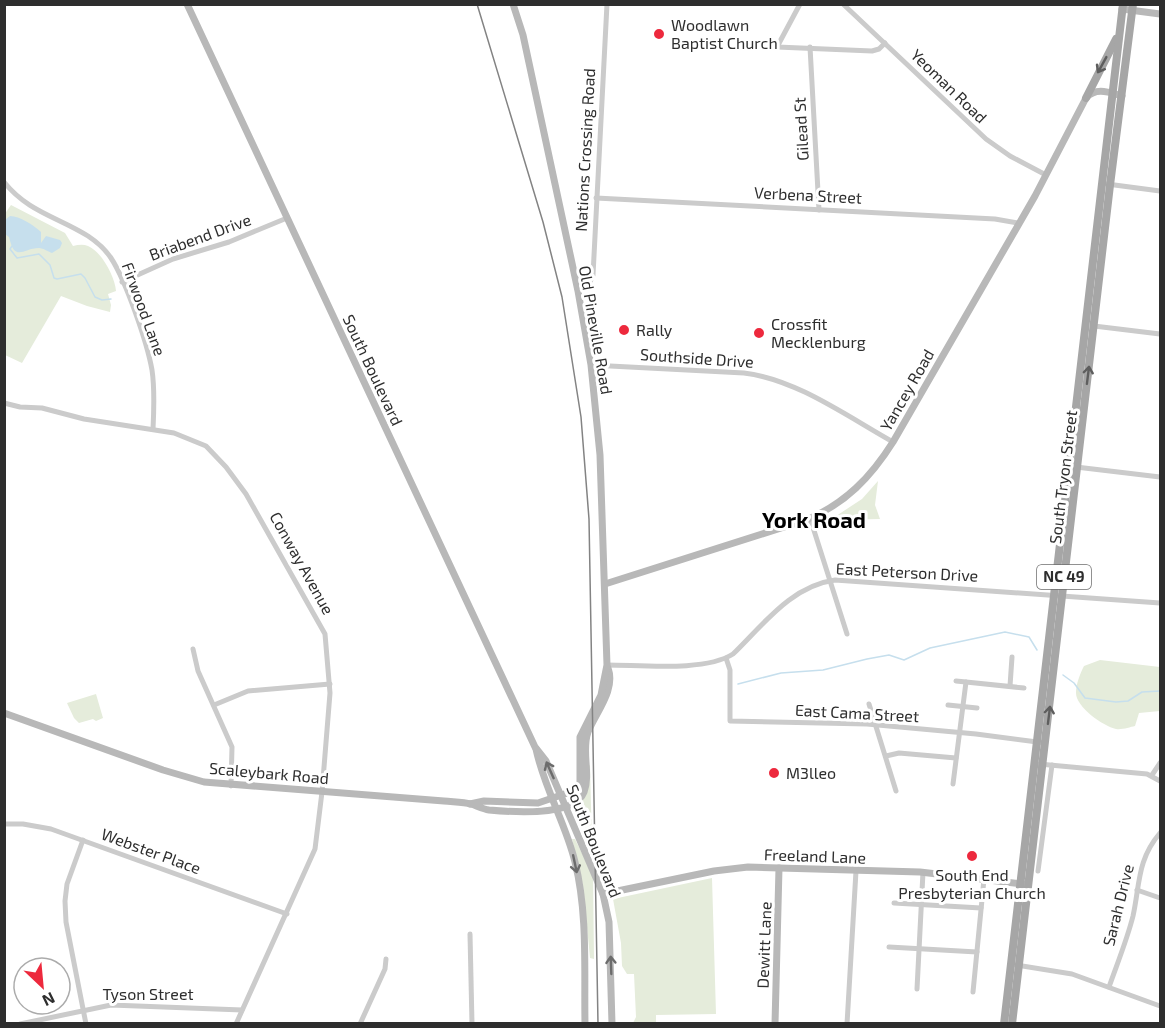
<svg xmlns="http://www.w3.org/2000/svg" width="1165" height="1028" font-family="'Exo 2',sans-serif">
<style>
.green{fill:#e5ecdb}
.water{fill:#c6dfed}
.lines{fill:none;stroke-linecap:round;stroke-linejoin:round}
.stream{stroke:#c6dfed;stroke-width:1.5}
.street{stroke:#cbcbcb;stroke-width:5}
.secondary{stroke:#b8b8b8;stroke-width:7}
.primary{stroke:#a6a6a6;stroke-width:8}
.tram{stroke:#838383;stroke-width:1.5}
.oneway{stroke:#5e5e5e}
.oneway2{stroke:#6c6c6c}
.poi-dot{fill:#ed293d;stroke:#fff;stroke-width:2}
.labels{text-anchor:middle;stroke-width:6;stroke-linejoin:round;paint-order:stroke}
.shield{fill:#fff;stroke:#6d6d6d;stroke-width:1.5}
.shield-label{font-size:15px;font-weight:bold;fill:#2e2e2e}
.poi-label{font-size:16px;fill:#2e2e2e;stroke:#fff;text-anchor:start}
.street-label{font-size:16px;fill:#2e2e2e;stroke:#fff}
.district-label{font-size:22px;font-weight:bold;fill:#000;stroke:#fff}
</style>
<rect width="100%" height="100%" fill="#fff"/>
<g class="green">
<path d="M11,205L65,233L73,246C78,245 83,244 88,246C102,252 115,277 116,291L108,294L111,305L110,312L87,306L61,296L22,363L5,355L4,215Z"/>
<polygon points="878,481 875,505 880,519 830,520 862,499"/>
<path d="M1100,660L1160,667V711L1139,713L1135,726C1130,727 1122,730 1116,729C1103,726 1076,707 1076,693C1076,684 1080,674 1084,666Z"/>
<polygon points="96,694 103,718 96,721 93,719 79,723 74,718 67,703"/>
<polygon points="590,765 592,846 577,814 588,766"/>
<polygon points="572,839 575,839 593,876 594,959 590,958 583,886"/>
<polygon points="712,878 716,1014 656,1015 656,1023 633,1023 636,1017 634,974 627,974 622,966 621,943 613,899"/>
</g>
<path class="water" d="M10,216C20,216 33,225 41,232V243L46,236L60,240L62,243L60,248L52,253C49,252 43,248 39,248C23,248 15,263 9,237L5,234V220Z"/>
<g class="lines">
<g class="stream">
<polyline points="12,246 10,249 17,258 39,254 50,265 54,278 57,279 81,274 85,278 95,297 102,300 111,299"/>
<polyline points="1063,675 1074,683 1085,698 1116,702 1128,701 1142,692 1160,691"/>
<polyline points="738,684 781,673 823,670 867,659 889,655 904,660 930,648 1005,632 1029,637 1037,650"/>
</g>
<g class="street">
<polyline points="800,4 777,47 872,51 879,49 885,43"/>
<polyline points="843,4 986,139 1010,156 1046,175"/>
<polyline points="810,47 819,210"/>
<path d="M4,182C28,212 58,217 88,236C97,242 105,249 111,258C126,281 147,342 152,370C155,390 154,409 153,429"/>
<polyline points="1107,184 1160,191"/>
<polyline points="596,198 995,219 1018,223"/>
<polyline points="122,282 173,259 229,242 287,218"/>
<polyline points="578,291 590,282 593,275 607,4"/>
<polyline points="1094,326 1160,334"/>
<path d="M591,365L744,373C796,379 848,417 893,442"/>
<polyline points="4,403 20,407 42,408 84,419 174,433 206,446 226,467 246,494 325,634 330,693 322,792 315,849 236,1024"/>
<polyline points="1076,467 1160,477"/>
<polyline points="810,518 847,634"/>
<polyline points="193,649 198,671 232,747 231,786"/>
<polyline points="726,658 730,670 730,721 867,724 976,734 1045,743"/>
<path d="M607,665C641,665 705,672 733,654C763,625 791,586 835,580L1160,603"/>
<polyline points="966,682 1024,688"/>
<polyline points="1010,686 1012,657"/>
<polyline points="869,704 896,791"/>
<polyline points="214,705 248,691 330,684"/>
<polyline points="948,705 977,708"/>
<polyline points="886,756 899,753 956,758"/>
<polyline points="1039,764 1147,774 1160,781"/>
<polyline points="1152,775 1160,763"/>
<polyline points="953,784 966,682 956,681"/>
<polyline points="4,824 23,824 51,829 287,914"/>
<polyline points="83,840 67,884 65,901 66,922 86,1024"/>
<polyline points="1038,871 1052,765"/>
<polyline points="1137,890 1160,898"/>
<polyline points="894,903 981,908"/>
<polyline points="470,934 472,1024"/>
<polyline points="889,947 977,952"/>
<polyline points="1016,965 1072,974 1160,1006"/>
<path d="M1109,987C1117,964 1127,940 1133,916C1140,884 1137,860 1160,833"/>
<polyline points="917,989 923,872"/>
<polyline points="973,992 984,879"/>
<polyline points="20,1024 111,1005 242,1010"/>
<polyline points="360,1024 385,969 386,959"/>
<polyline points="847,1024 856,871"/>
</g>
<g class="secondary">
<polyline points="187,4 535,747 546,761 603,894 609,922 612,1024"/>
<polyline points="1122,9 1160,14"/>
<path d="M605,584L806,520C845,504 871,477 893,442L1035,196L1086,98C1096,87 1108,92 1122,96"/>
<path d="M4,713L163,770L204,782L444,801C453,802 463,802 471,804C477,806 483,809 489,810C511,812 575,817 584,792C591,773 581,751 588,732C596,712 616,690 608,668"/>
<path d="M536,749C544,788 566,824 575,862C588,914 584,971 585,1024"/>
<polyline points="470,804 484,801 538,803 573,791 579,787 580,782 580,737 601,695 607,665 600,455 591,365 578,291 523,35 513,4"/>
<polyline points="603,894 714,871 748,867 920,872 1023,884"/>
<polyline points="775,1024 779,868"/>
</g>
<g class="primary">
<polyline points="1086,98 1116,39"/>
<polyline points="1004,1024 1123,4"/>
<polyline points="1012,1024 1110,185 1133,4"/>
</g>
<polyline class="tram" points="477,4 543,222 562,297 581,417 589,519 598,1024"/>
</g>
<defs><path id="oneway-shaft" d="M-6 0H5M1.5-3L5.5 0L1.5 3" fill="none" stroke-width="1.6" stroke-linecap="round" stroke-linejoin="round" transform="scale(1.5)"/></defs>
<g class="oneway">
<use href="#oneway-shaft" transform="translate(1102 65) rotate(119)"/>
<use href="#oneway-shaft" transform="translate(1088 375) rotate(-83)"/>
<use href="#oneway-shaft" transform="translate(1049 715) rotate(-83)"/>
</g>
<g class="oneway2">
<use href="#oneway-shaft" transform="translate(550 770) rotate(-114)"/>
<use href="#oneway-shaft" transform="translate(575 864) rotate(78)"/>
<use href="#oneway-shaft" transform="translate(611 965) rotate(-92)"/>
</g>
<g class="poi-dot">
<circle cx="659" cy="34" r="6"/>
<circle cx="624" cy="330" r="6"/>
<circle cx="759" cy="333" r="6"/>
<circle cx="774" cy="773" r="6"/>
<circle cx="972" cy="856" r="6"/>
</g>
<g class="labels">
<rect class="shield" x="1037" y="565" width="54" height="24" rx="4.5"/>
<g class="shield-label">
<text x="1064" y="582">NC 49</text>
</g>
<g class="poi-label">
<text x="671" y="31">Woodlawn<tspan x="671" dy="18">Baptist Church</tspan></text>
<text x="771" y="330">Crossfit<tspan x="771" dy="18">Mecklenburg</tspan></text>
<text x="636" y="336">Rally</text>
<text x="786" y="779">M3lleo</text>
<text x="972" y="881" text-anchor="middle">South End<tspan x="972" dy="18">Presbyterian Church</tspan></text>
</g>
<g class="street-label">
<text transform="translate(949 86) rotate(44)" y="6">Yeoman Road</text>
<text transform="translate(801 129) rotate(-93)" y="6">Gilead St</text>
<text transform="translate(585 150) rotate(-87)" y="6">Nations Crossing Road</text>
<text transform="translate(808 195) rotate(3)" y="6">Verbena Street</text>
<text transform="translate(200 237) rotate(-20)" y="6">Briabend Drive</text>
<text transform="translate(144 309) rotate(70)" y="6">Firwood Lane</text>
<text transform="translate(596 330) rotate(80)" y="6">Old Pineville Road</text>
<text transform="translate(697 358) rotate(4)" y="6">Southside Drive</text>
<text transform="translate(373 370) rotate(65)" y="6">South Boulevard</text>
<text transform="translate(907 390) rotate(-60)" y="6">Yancey Road</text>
<text transform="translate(1063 477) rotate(-83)" y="6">South Tryon Street</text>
<text transform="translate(302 563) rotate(61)" y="6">Conway Avenue</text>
<text transform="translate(907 572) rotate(3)" y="6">East Peterson Drive</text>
<text transform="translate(857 713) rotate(3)" y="6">East Cama Street</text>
<text transform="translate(269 773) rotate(5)" y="6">Scaleybark Road</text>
<text transform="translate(594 841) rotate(68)" y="6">South Boulevard</text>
<text transform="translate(151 851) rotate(20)" y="6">Webster Place</text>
<text transform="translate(815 856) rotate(2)" y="6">Freeland Lane</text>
<text transform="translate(1118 905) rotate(-76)" y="6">Sarah Drive</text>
<text transform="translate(764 945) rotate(-88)" y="6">Dewitt Lane</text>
<text x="148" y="1000">Tyson Street</text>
</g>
<g class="district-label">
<text x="814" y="528">York Road</text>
</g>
</g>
<rect width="1165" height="1028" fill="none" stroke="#2e2e2e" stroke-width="12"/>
<g transform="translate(42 986) rotate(154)"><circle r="28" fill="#ffffff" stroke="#ababab" stroke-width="1.5"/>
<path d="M0-4.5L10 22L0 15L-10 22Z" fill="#ed293d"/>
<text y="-9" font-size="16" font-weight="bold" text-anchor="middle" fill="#2e2e2e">N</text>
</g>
</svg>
